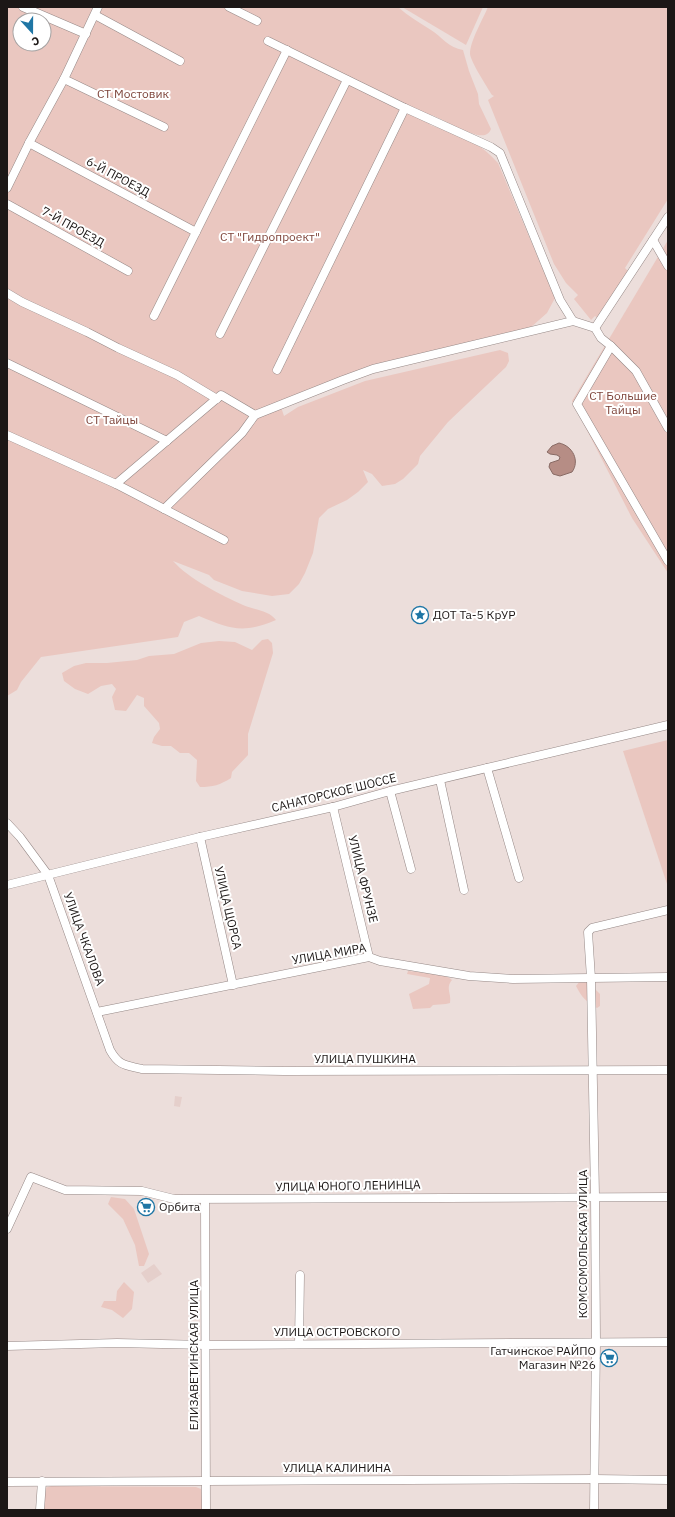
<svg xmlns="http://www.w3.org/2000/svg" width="675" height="1517" font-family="'IBM Plex Sans',sans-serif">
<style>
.built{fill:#e5cfcb}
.green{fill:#eac7c0;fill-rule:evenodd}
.water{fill:#b68d85;stroke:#886a64}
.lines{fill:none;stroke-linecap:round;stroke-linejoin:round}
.minor-casing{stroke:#968987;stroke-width:9}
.minor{stroke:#fff;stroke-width:8}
.labels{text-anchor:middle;stroke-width:4;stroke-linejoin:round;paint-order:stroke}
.park-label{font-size:12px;fill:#7e443a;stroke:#fff}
.street-label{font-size:12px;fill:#1c1716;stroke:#fff}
.poi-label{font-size:12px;fill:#1c1716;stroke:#fff;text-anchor:start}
</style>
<rect width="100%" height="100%" fill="#ecdedb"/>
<g class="built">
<polygon points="175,1096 182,1097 180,1107 174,1106"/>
<polygon points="154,1264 162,1274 148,1283 141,1273"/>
</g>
<g class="green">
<path d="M7,7H398C408,16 420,23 431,30C442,37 449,48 463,50L469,71L478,94L479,104L491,129C490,132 488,134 485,135C474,138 443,120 432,115L430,125C457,135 478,140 498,163L555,298L547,313L530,328L371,368L280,404L284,416L298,407L365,381L500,350L508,353L509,361L506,367L448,422L420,456L418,464L403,479L395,484L382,486L372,474L363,470L368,482L358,492L347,500L328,509L319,518L313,553L305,573L299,584L289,594L272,596L242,591L214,580L209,575L173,561C189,579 221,595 243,605C254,610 269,610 276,620C243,634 230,629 199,616L184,622L178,637L41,657L21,682L17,690L7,696ZM20,20H44V44H20Z"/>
<polygon points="402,7 483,7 466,45"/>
<path d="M488,7H668V199L625,268L629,272L600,320L595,316L591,320L574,299L578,295L566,283L554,264L488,100L494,96L492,95C487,87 471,62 470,54C470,41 483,19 488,7Z"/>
<polygon points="668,240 668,573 632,518 572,401"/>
<path d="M268,639L272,643L273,653L248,734V755L232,772L231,778C220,785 213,787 200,787L196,781L197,760L189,753H180L171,746H162L152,743L154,737L160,729L159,723L144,706V698L137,695L126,711L115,710L112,697L116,689L112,684L101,686L88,694L75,689L64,681L62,673L74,666L86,663H107L137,660L149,656L174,654L201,643L219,641L235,642L252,650L262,640Z"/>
<polygon points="668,740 668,887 623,751"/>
<path d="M408,971L445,975L452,980C445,988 452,994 450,1003L446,1004L433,1005L430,1008L413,1009L409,994L429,984L430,978L407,974Z"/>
<path d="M580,981L588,982L600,994V1006L597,1008C586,1001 582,998 576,986Z"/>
<polygon points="111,1197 125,1199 134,1209 149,1254 144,1266 139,1266 135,1245 123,1219 108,1204"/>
<polygon points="124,1282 134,1292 132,1309 123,1318 112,1310 101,1307 104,1301 116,1301 117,1291"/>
<polygon points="51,1486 196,1487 201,1489 203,1510 44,1510 45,1488"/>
</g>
<path class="water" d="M559,443C573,446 580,461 572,472L560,476L553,474L549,467L550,463L559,460L560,457L557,455L550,454L547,452L552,446Z"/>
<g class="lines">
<g class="minor-casing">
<g id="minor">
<polyline points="23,7 86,34"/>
<polyline points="229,7 257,21"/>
<polyline points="95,15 180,61"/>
<polyline points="268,41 405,108 491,147 500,153 560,300 573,321 595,328 601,338 611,346 577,404 668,561"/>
<polyline points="64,79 164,127"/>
<polyline points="29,143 196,232"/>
<polyline points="7,188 29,143 64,79 98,7"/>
<polyline points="7,204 128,271"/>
<polyline points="653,240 668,266"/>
<polyline points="7,293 22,302 87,332 118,348 177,375 217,399"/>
<polyline points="154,316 287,50"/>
<polyline points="595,328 668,217"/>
<polyline points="220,334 347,80"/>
<polyline points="611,346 636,371 668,428"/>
<polyline points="7,363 167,441"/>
<polyline points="277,370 405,108"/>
<polyline points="7,435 116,484 224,540"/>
<polyline points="116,484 221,395 255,415"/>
<polyline points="164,509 242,433 255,415 343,380 373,369 573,321"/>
<polyline points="487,768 519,878"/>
<polyline points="440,780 464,890"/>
<polyline points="390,791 411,869"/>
<polyline points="333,807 369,957"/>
<path d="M7,823L20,837L48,875L110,1050C119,1066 125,1065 142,1069L284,1071L668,1070"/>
<polyline points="200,837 233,985"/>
<polyline points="7,885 200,837 333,807 390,791 668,725"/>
<polyline points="97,1012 369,957 380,961 469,976 513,979 668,977"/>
<polyline points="205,1200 206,1510"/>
<polyline points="7,1229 31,1177 65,1190 142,1191 174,1199 668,1197"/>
<polyline points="299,1344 300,1275"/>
<polyline points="7,1346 117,1343 206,1345 668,1342"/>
<polyline points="7,1482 594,1479 668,1480"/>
<polyline points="40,1510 42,1481"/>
<polyline points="594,1510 596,1342 595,1196 591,978 588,932 592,928 668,910"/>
</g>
</g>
<use href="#minor" class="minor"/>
</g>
<defs>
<g id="sight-ring" transform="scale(0.9)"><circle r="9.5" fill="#fff" stroke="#1f76a5" stroke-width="1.5"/><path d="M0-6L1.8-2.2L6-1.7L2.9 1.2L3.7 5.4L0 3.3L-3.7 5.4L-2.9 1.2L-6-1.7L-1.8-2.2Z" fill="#1f76a5"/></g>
<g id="supermarket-ring" transform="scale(0.9)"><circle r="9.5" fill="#fff" stroke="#1f76a5" stroke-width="1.5"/><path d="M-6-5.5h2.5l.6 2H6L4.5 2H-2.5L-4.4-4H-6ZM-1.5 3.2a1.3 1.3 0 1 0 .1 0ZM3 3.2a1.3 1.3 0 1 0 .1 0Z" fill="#1f76a5"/></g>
</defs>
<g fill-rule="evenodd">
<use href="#sight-ring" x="420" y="615"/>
<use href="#supermarket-ring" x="146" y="1207"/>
<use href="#supermarket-ring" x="609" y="1358"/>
</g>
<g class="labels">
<g class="park-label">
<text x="133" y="98">СТ Мостовик</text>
<text x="270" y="241">СТ "Гидропроект"</text>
<text x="623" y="400">СТ Большие<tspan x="623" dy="14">Тайцы</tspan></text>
<text x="112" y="424">СТ Тайцы</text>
</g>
<g class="street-label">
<text transform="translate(118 177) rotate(28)" y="4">6-Й ПРОЕЗД</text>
<text transform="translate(73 227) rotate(29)" y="4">7-Й ПРОЕЗД</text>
<text transform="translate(334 793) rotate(-14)" y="4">САНАТОРСКОЕ ШОССЕ</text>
<text transform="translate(363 879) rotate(76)" y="4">УЛИЦА ФРУНЗЕ</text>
<text transform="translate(228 908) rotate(77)" y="4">УЛИЦА ЩОРСА</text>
<text transform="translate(84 939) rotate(70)" y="4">УЛИЦА ЧКАЛОВА</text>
<text transform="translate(329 954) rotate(-10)" y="4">УЛИЦА МИРА</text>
<text x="365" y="1063">УЛИЦА ПУШКИНА</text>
<text transform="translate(348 1186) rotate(-1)" y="4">УЛИЦА ЮНОГО ЛЕНИНЦА</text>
<text transform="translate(583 1244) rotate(-90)" y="4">КОМСОМОЛЬСКАЯ УЛИЦА</text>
<text x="337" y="1336">УЛИЦА ОСТРОВСКОГО</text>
<text transform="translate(194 1355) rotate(-90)" y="4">ЕЛИЗАВЕТИНСКАЯ УЛИЦА</text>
<text x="337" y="1472">УЛИЦА КАЛИНИНА</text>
</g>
<g class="poi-label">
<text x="433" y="619">ДОТ Та-5 КрУР</text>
<text x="159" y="1211">Орбита</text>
<text x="596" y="1355" text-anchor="end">Гатчинское РАЙПО<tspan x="596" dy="14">Магазин №26</tspan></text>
</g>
</g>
<rect width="675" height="1517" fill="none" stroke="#1c1716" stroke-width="16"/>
<g transform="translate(32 32) rotate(159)"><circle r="19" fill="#ffffff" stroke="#a4a2a2"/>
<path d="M0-3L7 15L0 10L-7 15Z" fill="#1f76a5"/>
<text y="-6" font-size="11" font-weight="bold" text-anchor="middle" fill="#1c1716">С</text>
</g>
</svg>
